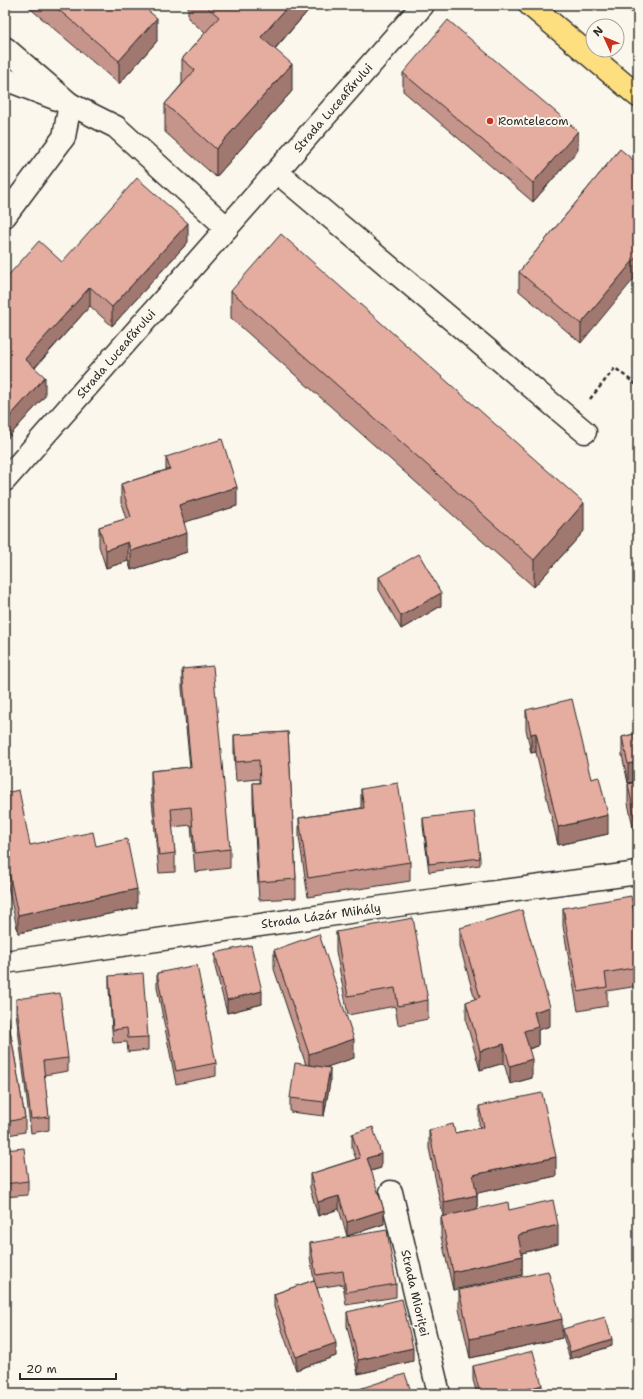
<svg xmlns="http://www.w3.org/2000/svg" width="643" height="1399" font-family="'Shantell Sans',sans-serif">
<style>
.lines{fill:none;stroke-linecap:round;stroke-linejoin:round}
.minor-casing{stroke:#2b2b2b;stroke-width:25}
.major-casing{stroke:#2b2b2b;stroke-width:25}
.path{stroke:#2b2b2b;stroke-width:2.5;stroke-dasharray:4 3;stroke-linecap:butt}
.minor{stroke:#fbf7ec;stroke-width:22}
.major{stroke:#fedf80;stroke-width:22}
.wall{fill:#c5948a;stroke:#2b2b2b}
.shaded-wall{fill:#a07870;stroke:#2b2b2b}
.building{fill:#e5aca0;stroke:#2b2b2b}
.poi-dot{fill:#c8321e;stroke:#fbf7ec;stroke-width:1.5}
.labels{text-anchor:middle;stroke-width:4;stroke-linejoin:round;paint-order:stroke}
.street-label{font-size:12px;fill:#2b2b2b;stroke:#fbf7ec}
.poi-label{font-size:12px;fill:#2b2b2b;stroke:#fbf7ec;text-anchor:start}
</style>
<rect width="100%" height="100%" fill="#fbf7ec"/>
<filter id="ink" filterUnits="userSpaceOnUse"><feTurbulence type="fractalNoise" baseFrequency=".025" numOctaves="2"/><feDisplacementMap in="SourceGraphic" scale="8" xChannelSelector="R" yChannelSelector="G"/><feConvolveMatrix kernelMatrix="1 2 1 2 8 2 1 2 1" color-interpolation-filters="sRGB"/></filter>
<g filter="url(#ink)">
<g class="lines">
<g class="minor-casing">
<g id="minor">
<polyline points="5,48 70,104 64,137 5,216"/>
<polyline points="5,79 70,104 116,127 227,228"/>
<polyline points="277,172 585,432"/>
<polyline points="5,480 423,5"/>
<polyline points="5,962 398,905 638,873"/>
<polyline points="391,1192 439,1394"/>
</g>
</g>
<g class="major-casing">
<polyline id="major" points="530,5 638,96"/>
</g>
<polyline class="path" points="590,399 615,368 638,386"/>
<use href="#minor" class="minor"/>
<use href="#major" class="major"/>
</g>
<g class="wall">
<polygon points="26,5 141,5 157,41 119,84"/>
<polygon points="188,5 313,5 275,49 292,91 216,177 165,132 165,104 182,84 182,59 205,33 188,18"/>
<polygon points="623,5 638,5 638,18"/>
<polygon points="403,73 578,150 533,202 403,91"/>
<polygon points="620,149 581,343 519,291 519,272"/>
<polygon points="188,242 112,326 90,306 35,368 45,396 5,441 5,279 62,262"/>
<polygon points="231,291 584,531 534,587 231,318"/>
<polygon points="166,457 237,506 184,522 187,552 131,570 128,561 106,568 99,546 99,527 126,519 121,503 121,484 166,470"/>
<polygon points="379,577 441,606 401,629 379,590"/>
<polygon points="182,669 230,849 230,868 195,872 191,825 172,827 175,853 175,872 159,873 151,790 151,771 190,767 182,688"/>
<polygon points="526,710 591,779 608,834 558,845 536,752 531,753 526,729"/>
<polygon points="288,732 296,879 296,898 259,900 253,802 253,783 259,783 259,779 236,781 234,754 234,735"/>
<polygon points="638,733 628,783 622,755 622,737"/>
<polygon points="638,782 638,851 628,803 628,784"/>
<polygon points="361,789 410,862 410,881 308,897 299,837 299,818 361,808"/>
<polygon points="5,793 30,845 137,908 18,933 5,872"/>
<polygon points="423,818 480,858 480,865 429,872 423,826"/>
<polygon points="563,908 636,924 638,923 638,986 607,991 607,1006 578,1011 563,926"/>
<polygon points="460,928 550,1026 538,1030 538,1046 529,1049 532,1078 510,1084 504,1063 480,1070 466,1021 466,1002 475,999 460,947"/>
<polygon points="336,932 428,1000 428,1019 398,1025 395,1006 348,1015 336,951"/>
<polygon points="274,950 354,1058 326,1067 330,1082 324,1116 290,1112 290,1098 306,1065 274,969"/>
<polygon points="215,953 262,1004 227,1013 215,967"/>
<polygon points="157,973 216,1063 216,1076 176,1084 157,987"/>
<polygon points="109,976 148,1037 148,1050 128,1052 127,1042 113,1043 109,989"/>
<polygon points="16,999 68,1058 68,1071 44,1075 49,1117 49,1130 31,1133 16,1013"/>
<polygon points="5,1000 25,1118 25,1132 8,1135 8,1147 5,1147"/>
<polygon points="479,1106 556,1176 477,1193 477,1209 509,1210 558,1244 522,1253 522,1275 453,1290 441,1236 441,1217 443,1216 429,1148 429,1130 455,1133 480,1128 479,1125"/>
<polygon points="352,1134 381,1168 371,1171 384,1224 347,1236 339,1209 318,1216 310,1188 310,1174 356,1159 352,1148"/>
<polygon points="5,1150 28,1181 28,1195 5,1197"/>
<polygon points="310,1243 396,1284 396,1297 346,1305 343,1284 317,1288 336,1356 296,1370 274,1307 274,1294 314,1280 310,1257"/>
<polygon points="459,1290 562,1338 470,1358 459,1309"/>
<polygon points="347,1312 413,1361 358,1374 347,1326"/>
<polygon points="563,1329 612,1346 570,1359 563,1336"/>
<polygon points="473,1366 542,1394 477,1394 473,1380"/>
</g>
<g class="shaded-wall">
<polygon points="289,5 313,5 261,64 261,37"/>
<polygon points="157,18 157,41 119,84 119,61"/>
<polygon points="292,64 292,91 216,177 216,149"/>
<polygon points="578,131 578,150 533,202 533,183"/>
<polygon points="188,223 188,242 112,326 112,307"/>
<polygon points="638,255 638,274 581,343 581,324"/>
<polygon points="90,287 90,306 25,378 25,359"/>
<polygon points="45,377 45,396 5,441 5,422"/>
<polygon points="237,487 237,506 179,524 179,505"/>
<polygon points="584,503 584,531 534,587 534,560"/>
<polygon points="187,533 187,552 131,570 131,551"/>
<polygon points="128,542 128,561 106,568 106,550"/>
<polygon points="441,593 441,606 401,629 401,616"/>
<polygon points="536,733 536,752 531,753 531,734"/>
<polygon points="638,762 638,781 628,783 628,764"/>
<polygon points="608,815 608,834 558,845 558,827"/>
<polygon points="137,889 137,908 18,933 18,915"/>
<polygon points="262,991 262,1004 227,1013 227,1000"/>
<polygon points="550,1007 550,1026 538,1030 538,1046 524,1050 524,1031 534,1012"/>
<polygon points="354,1039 354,1058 309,1073 309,1054"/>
<polygon points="504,1044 504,1063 480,1070 480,1051"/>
<polygon points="532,1059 532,1078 510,1084 510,1066"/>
<polygon points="330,1068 330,1082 324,1116 324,1102"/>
<polygon points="381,1154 381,1168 367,1172 367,1158"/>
<polygon points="556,1157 556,1176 473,1194 473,1175"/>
<polygon points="477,1195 477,1214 444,1221 444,1202"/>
<polygon points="339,1196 339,1209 318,1216 318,1202"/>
<polygon points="384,1210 384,1224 347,1236 347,1222"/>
<polygon points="558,1225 558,1244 518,1254 518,1235"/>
<polygon points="522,1256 522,1275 453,1290 453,1272"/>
<polygon points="562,1319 562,1338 470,1358 470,1339"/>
<polygon points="612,1339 612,1346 570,1359 570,1352"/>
<polygon points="336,1343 336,1356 296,1370 296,1357"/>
<polygon points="413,1348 413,1361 358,1374 358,1360"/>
<polygon points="542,1385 542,1394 511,1394"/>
</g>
<g class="building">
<polygon points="53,5 141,5 157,18 119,61"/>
<polygon points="205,5 289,5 261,37 292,64 216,149 165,104 195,70 182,59 219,17"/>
<polygon points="448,20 578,131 533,183 403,73"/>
<polygon points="620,149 638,164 638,255 581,324 519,272"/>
<polygon points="137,178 188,223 112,307 90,287 25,359 45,377 5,422 5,279 39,241 62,262"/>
<polygon points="281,234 584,503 534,560 231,291"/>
<polygon points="222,439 237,487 179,505 187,533 131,551 128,542 106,550 99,527 131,517 121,484 170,469 166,457"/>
<polygon points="419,554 441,593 401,616 379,577"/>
<polygon points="213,666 230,849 195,853 191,807 171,809 175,853 159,855 151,771 191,767 182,669"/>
<polygon points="572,699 591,779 599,777 608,815 558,827 536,733 531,734 526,710"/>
<polygon points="288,732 296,879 259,882 253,783 260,783 259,760 236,762 234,735"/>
<polygon points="638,733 638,762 628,764 622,737"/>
<polygon points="638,782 638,833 628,784"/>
<polygon points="398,783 410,862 308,878 299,818 364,808 361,789"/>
<polygon points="19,790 30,845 93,832 96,846 127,839 137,889 18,915 5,853 5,793"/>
<polygon points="474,812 480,858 429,864 423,818"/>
<polygon points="631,896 636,924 638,923 638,967 605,973 607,987 578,992 563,908"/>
<polygon points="522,910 550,1007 534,1012 538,1027 524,1031 532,1059 510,1066 504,1044 480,1051 466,1002 480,997 460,928"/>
<polygon points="413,918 428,1000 398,1006 395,988 348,996 336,932"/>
<polygon points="319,934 354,1039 309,1054 274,950"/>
<polygon points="251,945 262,991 227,1000 215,953"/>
<polygon points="197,965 216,1063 176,1071 157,973"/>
<polygon points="143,973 148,1037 128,1038 127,1028 113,1030 109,976"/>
<polygon points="60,993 68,1058 43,1061 49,1117 31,1119 16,999"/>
<polygon points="5,1000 25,1118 6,1122 8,1133 5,1134"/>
<polygon points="295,1063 330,1068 324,1102 290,1098"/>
<polygon points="542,1093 556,1157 473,1175 477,1195 444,1202 429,1130 453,1124 455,1133 484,1127 479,1106"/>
<polygon points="373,1127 381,1154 367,1158 384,1210 347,1222 339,1196 318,1202 310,1174 360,1158 352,1134"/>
<polygon points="24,1148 28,1181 5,1184 5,1150"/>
<polygon points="553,1200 558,1225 518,1235 522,1256 453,1272 441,1217 508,1202 509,1210"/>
<polygon points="387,1230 396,1284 346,1292 343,1271 316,1275 310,1243"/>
<polygon points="548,1271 562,1319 470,1339 459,1290"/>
<polygon points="314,1280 336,1343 296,1357 274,1294"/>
<polygon points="402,1299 413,1348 358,1360 347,1312"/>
<polygon points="605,1317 612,1339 570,1352 563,1329"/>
<polygon points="533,1351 542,1385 511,1394 480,1394 473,1366"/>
<polygon points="405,1374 412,1394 357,1394 356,1390"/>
</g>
</g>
<circle class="poi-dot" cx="490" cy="121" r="4"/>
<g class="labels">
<g class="street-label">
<text transform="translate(333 108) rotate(-49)" y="4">Strada Luceafărului</text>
<text transform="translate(116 354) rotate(-49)" y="4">Strada Luceafărului</text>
<text transform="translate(321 916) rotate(-8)" y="4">Strada Lázár Mihály</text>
<text transform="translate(415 1293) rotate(77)" y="4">Strada Mioriței</text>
</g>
<g class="poi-label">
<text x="498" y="125">Romtelecom</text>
</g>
</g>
<rect width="643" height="1399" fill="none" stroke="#fbf7ec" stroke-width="20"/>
<rect x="10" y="10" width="623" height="1379" fill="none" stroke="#2b2b2b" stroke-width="1.5" filter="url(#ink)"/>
<g transform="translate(605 38) rotate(314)"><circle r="19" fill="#fbf7ec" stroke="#a8a59f"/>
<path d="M0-3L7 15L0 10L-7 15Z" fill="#c8321e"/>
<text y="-6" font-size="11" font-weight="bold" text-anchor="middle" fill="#2b2b2b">N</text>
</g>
<path d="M20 1373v6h96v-6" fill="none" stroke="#2b2b2b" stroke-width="2"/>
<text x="26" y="1373" font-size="12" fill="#2b2b2b" stroke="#fbf7ec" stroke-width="3" paint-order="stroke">20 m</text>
</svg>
